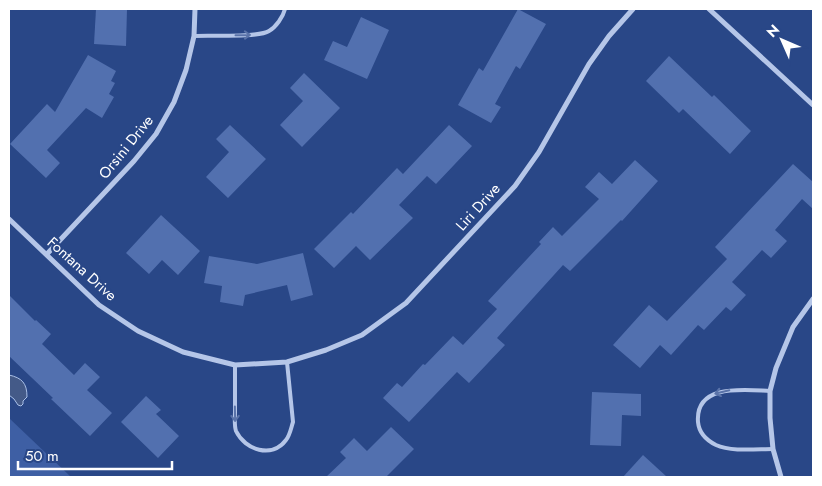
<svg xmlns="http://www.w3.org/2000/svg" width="822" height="486" font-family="Jost,sans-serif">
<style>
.green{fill:#3e5fa4}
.water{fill:#445a88;stroke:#aac0e8}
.building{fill:#5270af}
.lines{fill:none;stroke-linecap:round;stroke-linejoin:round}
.service{stroke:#b5c6e8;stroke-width:4}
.minor{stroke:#b5c6e8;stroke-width:5}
.oneway{stroke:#5a73a9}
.labels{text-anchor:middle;stroke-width:4.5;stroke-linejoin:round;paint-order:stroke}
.street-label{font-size:15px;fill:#fff;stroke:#294787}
</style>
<rect width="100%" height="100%" fill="#294787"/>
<polygon class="green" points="9,418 71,477 9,477"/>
<path class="water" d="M9,375C22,378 27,383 27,397L23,401V404L21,406L18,405L14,399L9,395Z"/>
<g class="building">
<polygon points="96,9 127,9 126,46 94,44"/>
<polygon points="518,9 546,24 520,69 516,66 495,104 501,107 491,123 458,105 479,68 483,71"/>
<polygon points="361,17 389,30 367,79 324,60 333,41 347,47"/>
<polygon points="88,55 116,71 111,81 115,83 109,94 114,97 102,118 86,108 47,150 60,163 46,178 10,144 47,104 55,112"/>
<polygon points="669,56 712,97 714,95 751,131 730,154 683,109 679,113 646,81"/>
<polygon points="304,73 340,108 302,147 280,125 303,101 290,88"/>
<polygon points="230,125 266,159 228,198 206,177 229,152 216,139"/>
<polygon points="449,125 472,146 436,184 427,176 399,205 413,218 370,260 356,246 334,268 314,249 351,212 353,214 397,168 403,174"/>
<polygon points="635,160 658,181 622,221 621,220 570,271 563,265 497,338 505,345 469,383 457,372 409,422 383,398 397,383 402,387 423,364 425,365 453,336 463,345 497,309 488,301 541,244 539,242 553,227 562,236 599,199 585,187 599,172 612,184"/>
<polygon points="793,164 813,182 813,209 802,199 775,230 787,241 771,258 762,250 732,282 746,295 731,311 726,307 704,330 698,325 671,355 660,345 640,368 613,345 649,305 667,321 727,259 715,247"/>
<polygon points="161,215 200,251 178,275 162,260 149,274 126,253"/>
<polygon points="303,253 313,295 291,301 287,285 245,295 243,306 220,302 222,286 204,283 209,256 257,264"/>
<polygon points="9,295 35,321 36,320 51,334 42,344 74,375 85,363 100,377 87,390 112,413 90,436 51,399 53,398 9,356"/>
<polygon points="592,392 641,394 641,416 622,415 621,446 590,445"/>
<polygon points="146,396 161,410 156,414 179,436 158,458 121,422"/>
<polygon points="391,427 414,449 386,477 326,477 346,458 340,452 354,438 367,451"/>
<polygon points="643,455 667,477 623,477"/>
</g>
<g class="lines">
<g class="service">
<path d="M194,36C210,35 258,38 269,31C276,27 283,17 285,9"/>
<path d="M235,365C235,380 235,396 235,411C235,417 234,425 236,431C245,450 272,459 286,440C290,435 291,428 293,422L287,362"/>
<path d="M770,391C745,390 695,383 698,422C699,433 706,440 716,445C731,452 757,449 773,449"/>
</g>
<g class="minor">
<polyline points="709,9 813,105"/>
<polyline points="9,219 99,305 138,331 183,352 235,365 287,362 326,350 362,335 406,303 515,186 539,152 589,64 609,36 633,9"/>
<polyline points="47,254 134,161 156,134 174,102 186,70 194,36 195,9"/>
<polyline points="781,477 773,449 770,418 770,391 776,368 793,327 813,299"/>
</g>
</g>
<defs><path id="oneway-shaft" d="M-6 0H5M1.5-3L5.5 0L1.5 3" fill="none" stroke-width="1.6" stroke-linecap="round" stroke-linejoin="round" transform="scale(1.25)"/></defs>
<g class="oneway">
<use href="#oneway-shaft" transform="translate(243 35) rotate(-1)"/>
<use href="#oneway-shaft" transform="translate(722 392) rotate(167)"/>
<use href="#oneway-shaft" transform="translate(235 414) rotate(89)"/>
</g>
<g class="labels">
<g class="street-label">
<text transform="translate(126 147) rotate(-51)" y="5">Orsini Drive</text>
<text transform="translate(478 207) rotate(-48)" y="5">Liri Drive</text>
<text transform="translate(82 269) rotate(42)" y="5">Fontana Drive</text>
</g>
</g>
<rect width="822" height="486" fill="none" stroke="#ffffff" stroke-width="20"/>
<g transform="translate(782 40) rotate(315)" stroke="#294787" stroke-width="4" paint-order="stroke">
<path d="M0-4L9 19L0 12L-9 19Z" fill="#ffffff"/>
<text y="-8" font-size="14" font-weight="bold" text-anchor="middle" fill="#ffffff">N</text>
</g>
<path d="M18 461v8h154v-8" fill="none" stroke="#ffffff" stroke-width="2.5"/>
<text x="25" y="461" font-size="15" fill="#ffffff" stroke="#294787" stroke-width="4" paint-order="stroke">50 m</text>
</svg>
